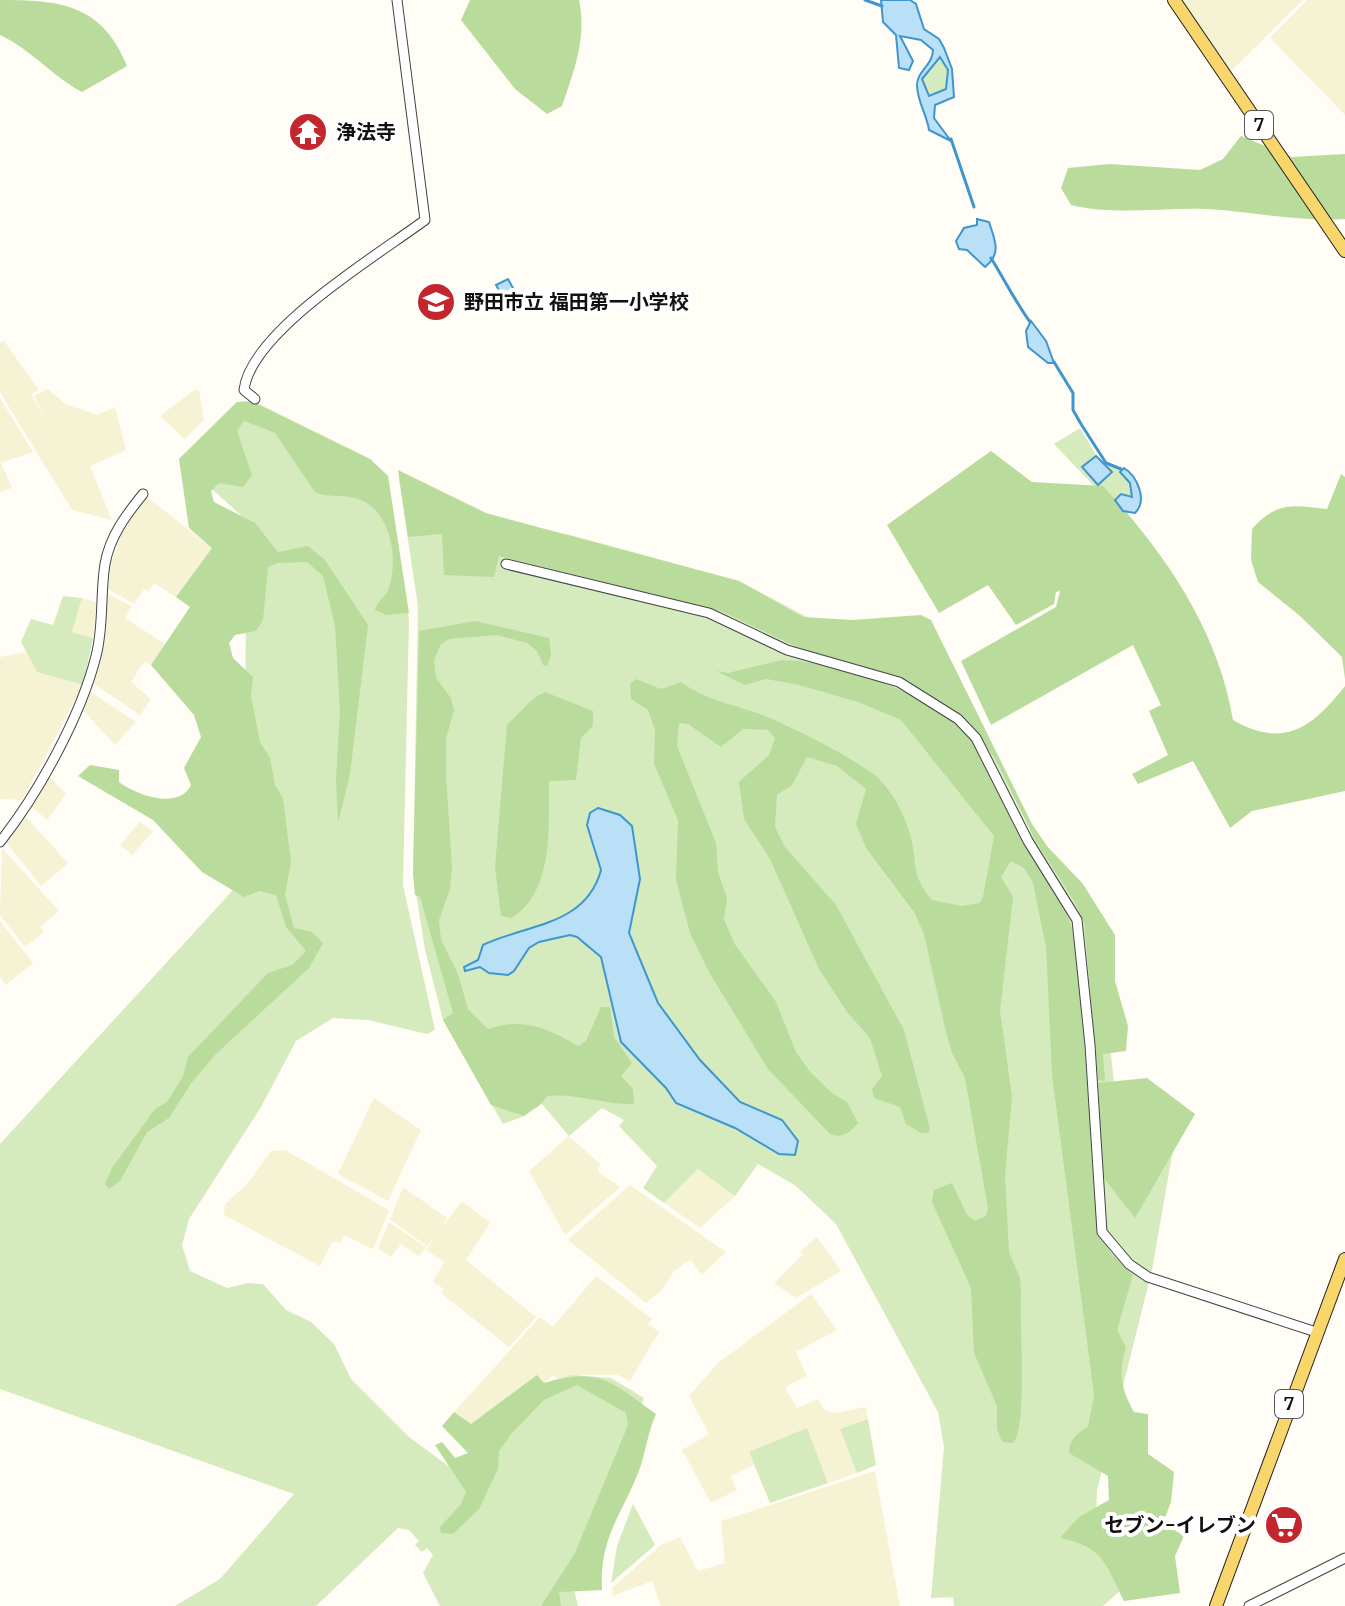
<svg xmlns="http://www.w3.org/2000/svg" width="1345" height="1606" font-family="Merriweather,'Noto Sans JP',serif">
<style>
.farmland{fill:#f6f3d4}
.green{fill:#d5ebbd;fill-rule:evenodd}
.forest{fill:#b9dc9c}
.water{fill:#b9e0f7;stroke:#3f96cf;stroke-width:2;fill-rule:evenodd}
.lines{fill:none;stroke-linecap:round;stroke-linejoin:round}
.stream{stroke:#3f96cf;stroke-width:3}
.tertiary-casing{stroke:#444;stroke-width:11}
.primary-casing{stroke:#222;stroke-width:14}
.tertiary{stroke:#fff;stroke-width:9}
.primary{stroke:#f9d66b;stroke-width:12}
.labels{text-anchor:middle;stroke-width:8;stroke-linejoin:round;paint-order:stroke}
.shield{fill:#fff;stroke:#585858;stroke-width:2}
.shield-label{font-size:18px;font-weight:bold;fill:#111}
.poi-label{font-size:20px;font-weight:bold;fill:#111;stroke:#fff;text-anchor:start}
</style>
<rect width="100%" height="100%" fill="#fffdf5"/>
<g class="farmland">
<polygon points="1182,0 1303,0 1231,71"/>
<polygon points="1307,0 1345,0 1345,115 1270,38"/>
<polygon points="4,341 39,390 31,394 46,419 34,396 48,389 65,404 97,415 115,407 126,450 90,466 112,520 72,510 6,402 0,391 0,343"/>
<polygon points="194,390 199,391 204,420 185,439 160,416"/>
<polygon points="0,398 33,452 1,463 12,488 0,492"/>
<polygon points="147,497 212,548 176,597 154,583 149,591 144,589 134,604 108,589 111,565 124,527"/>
<polygon points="108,594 132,606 125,618 165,644 151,665 144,662 131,682 151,699 140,715 94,684 105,639"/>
<polygon points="82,598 97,602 93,638 72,632"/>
<polygon points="26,652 37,672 83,685 22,800 0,799 0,657"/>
<polygon points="91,692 136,722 115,745 83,710"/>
<polygon points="48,775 66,794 47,820 30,805"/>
<polygon points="24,815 68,863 41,886 6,842"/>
<polygon points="140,822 153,831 132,855 120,845"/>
<polygon points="2,848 59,911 40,927 44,932 25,947 0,915"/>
<polygon points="0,921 33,963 6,985 0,977"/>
<polygon points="374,1098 421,1130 388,1201 338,1174"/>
<polygon points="569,1136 600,1164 598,1172 620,1187 565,1235 529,1171"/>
<polygon points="285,1150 389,1210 373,1249 344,1235 340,1243 333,1241 320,1266 224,1215 225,1204 247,1184 271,1151"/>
<polygon points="698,1169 735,1196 700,1228 664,1203"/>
<polygon points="630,1185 726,1252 702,1275 691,1260 686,1262 673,1272 663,1289 646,1303 568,1240"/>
<polygon points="403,1187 447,1218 440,1230 462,1201 490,1223 466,1260 536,1317 509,1347 441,1293 444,1289 433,1282 444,1262 426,1250 435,1236 427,1246 390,1220"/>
<polygon points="389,1222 426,1247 419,1256 401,1244 391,1257 378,1248"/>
<polygon points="817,1237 841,1271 796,1298 774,1283 803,1255 800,1251"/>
<polygon points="596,1276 652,1319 648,1324 659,1332 630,1381 618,1375 571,1375 558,1379 553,1375 544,1383 537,1375 470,1425 454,1412 540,1317 553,1327"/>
<polygon points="811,1294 837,1330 796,1352 807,1376 785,1387 797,1408 818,1399 824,1410 835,1413 866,1407 868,1419 840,1429 857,1473 828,1483 807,1429 749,1452 754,1465 731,1476 737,1490 711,1503 682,1450 709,1434 689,1396 718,1363"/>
<polygon points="875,1471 900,1606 661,1606 652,1581 613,1596 612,1588 661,1545 680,1537 698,1571 725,1563 721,1521"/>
</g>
<g class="green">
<polygon points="940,56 948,70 946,89 929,96 922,79"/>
<polygon points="237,402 257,403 370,459 388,476 409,620 403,885 435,1030 427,1034 368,1020 333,1018 296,1041 261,1107 189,1219 182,1245 190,1271 227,1288 248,1283 263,1284 286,1310 311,1322 334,1344 351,1379 409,1437 477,1487 503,1435 544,1383 571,1375 611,1378 644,1398 588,1548 568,1563 578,1606 440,1606 423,1573 433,1555 427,1548 422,1552 415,1545 419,1541 409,1530 398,1528 316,1606 175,1606 220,1579 294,1494 0,1389 0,1144 245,877 246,520 179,459"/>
<path d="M1080,428L1096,455L1107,465L1119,469L1129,480L1132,497L1123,494L1114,507L1054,444ZM1096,456L1111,471L1098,485L1082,467Z"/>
<polygon points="399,479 471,516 570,535 739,581 811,619 962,715 980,733 995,759 1029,830 1081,902 1104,982 1115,1095 1178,1121 1152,1270 1097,1490 1096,1521 1119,1592 1103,1606 954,1606 953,1597 931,1598 944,1447 938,1412 836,1224 796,1186 758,1164 735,1196 698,1169 664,1203 643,1188 657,1166 619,1126 624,1120 602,1108 569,1136 542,1104 522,1117 503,1124 443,1020 425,950 413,874 418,607"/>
<polygon points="63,596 82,598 72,632 93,638 83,685 37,672 21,642 31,619 53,625"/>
<polygon points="868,1419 876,1465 857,1473 840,1429"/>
<polygon points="807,1428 828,1483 770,1503 749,1452"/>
<polygon points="633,1504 655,1545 611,1583 617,1546"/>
</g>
<g class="forest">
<path d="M0,0C60,0 102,4 127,66L82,92C52,76 32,50 0,35Z"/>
<path d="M470,0H579C587,38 574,71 562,106L547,114L515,89L461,20Z"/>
<path d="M1241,136L1292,157L1345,154V219C1299,222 1254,212 1208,209C1162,207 1116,216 1071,205L1061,188L1068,168L1109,164L1200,170L1223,159Z"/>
<path d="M251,401L370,459L388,476L409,613L386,615L375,610C377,601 385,598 388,590C399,562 392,515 363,501C347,493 330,499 315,492L275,433L244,421L237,431L252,475L243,487L219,483L211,491L214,502L255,523L278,552L308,546L325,560L368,625L350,774L338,823L336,779L340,711L335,626L323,576L307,562L277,563L268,567L263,620L256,631L235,635L229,643L233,658L253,677L251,696L260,742L270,758L275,785L283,798L291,862L285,895L294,928L312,932L323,943L309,968L216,1054L192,1082L169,1118L147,1132L120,1181L109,1189L105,1184L112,1168L155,1109L167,1102L183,1076L188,1057L268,973L292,965L306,951L286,927L276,895L259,891L244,897L202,872L153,820L78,776L90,765L119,770V782C138,796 179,810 191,785L184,768L201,737L194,715L151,665L190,607L176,597L212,548L189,528L179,459L237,402Z"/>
<path d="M991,451L1032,482L1103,486C1164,552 1218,629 1233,720C1284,749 1312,728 1345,686V791L1252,811L1230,828L1193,761L1138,784L1132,774L1168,755L1149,711L1161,705L1133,645L991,725L961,661L1056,607L1060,591L1056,592L1054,604L1016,625L988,585L939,613L887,525Z"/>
<polygon points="398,470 486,513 739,581 803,617 852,620 921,615 931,620 1032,824 1047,846 1083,884 1115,935 1115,981 1128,1026 1126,1051 1103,1054 1105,1081 1098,1080 1084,923 1074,901 1036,842 995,759 970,723 901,678 801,649 723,612 499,556 494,577 444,575 442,534 408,537"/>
<path d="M1341,474L1345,477V679L1342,657L1300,616L1258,582L1251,560L1252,529C1277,501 1293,505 1327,509Z"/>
<path d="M475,621L549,638L551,655L547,666L543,665L537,651L527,643L497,635L449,639L441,644L434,660L436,678L451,698L454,710L446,739V775L452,868L450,889L439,920L441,940L458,974L468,1009L488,1029C523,1017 548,1028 578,1046L586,1041L601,1007H610L614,1037L632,1063L621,1076L633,1089L634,1104C604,1105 577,1093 547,1096L542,1103L524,1116L491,1105L443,1020L453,1013L420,897L415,895L413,874L419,631Z"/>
<path d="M782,660C837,661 935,694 970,739C993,770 1004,809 1023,843C1047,884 1068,901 1078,951L1097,1228L1111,1253L1133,1275L1117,1330L1126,1347C1118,1372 1121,1389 1134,1412L1148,1414V1454L1174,1472L1171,1502L1163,1523L1184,1536L1175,1556L1180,1593L1124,1601C1105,1563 1104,1547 1060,1538L1079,1517L1109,1500L1108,1476L1069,1453C1069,1439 1077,1433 1088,1427L1094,1395L1052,1075L1046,947L1033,883L1024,868L1011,861L1001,877L1013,897L1000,1011L1012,1096L1005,1176L1009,1252L1020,1278L1021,1294C1019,1321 1028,1428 1013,1443L1002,1442L997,1429V1406L974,1353L971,1288L932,1202L934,1190L952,1183L967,1215L975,1221L986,1216L988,1208L965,1078L952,1053L945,1028L924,934L914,912L866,848L856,824L866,789L837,766L807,757L792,785L777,795L775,827L785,847L836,905L904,1030L930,1129L928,1133H921L906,1124L900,1107L874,1098L872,1089L882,1076L870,1038L847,1012L819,969L770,859L744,819L739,782L769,755L775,738L768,730L743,729L721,747L688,724L679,723L677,746L716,843L718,872L727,898L724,919L734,943L776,1002L796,1052L811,1073L832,1093L847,1102L858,1123C851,1132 842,1139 830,1134L768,1069L709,972L690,933L676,880L678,820L654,764L655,730L648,710L631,699L630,684L636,679L661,689L681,682C706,700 732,704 760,714C786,724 866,763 883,783C896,798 906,819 911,838C918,867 910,873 932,900L962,906L979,903L983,897L994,836L901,720L858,702L795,684L766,679L745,685L716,671L728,673Z"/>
<path d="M545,692L593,711V726L581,738L576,780L549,781C548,826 555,890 512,918L501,916L495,867L507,725L534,698Z"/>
<polygon points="1147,1078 1195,1114 1135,1218 1103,1177 1098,1083"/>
<path d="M537,1375L544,1383C602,1367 611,1382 656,1414C648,1432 646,1450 640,1468C623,1514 599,1536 602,1590L559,1592L561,1606H541L575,1553L628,1425L626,1413L577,1385L544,1400L512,1433L499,1451L498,1469L479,1509L453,1534L441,1533L440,1527L461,1504L466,1492L435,1445L442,1442L455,1458L468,1453L442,1426L454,1412L471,1424Z"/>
</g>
<g class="water">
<path d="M881,0H910L916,4L924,29L939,39L944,48L952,69L954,97L935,105L934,118L951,141L929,130C927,115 917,101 917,85C917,71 933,65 933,50L921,40L900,36L913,61L909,70L899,68L896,35L883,22ZM940,57L948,70L946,89L929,96L922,79Z"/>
<path d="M977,219L989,222C995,241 1002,253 985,267L967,250L959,249L956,241L964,228L977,225Z"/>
<polygon points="508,279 524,308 512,314 496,285"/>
<polygon points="1031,321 1046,341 1054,363 1048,363 1028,347 1026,331"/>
<polygon points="1096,456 1112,472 1098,485 1082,467"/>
<path d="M1124,468C1137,476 1148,500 1135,513L1123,511L1115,500L1121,494L1132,497L1130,483L1120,472Z"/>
<path d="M598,808L620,815L632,826L640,879L629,933L658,1003L700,1060L740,1102L782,1120L798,1141L795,1155L779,1154L735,1128L676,1103L666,1088L621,1042L601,957L577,937L570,935L539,942L529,948L514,971L508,975L489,973L480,967L465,971L464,967L478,960L483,945C527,924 586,926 601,870L587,825L590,813Z"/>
</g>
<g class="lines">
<g class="stream">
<polyline points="865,0 882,6"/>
<polyline points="951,139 974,207"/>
<path d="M991,258C1004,279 1015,301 1030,322"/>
<polyline points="1054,362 1073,393 1073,410 1081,424 1106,463 1121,469"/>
</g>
<g class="tertiary-casing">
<g id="tertiary">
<path d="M255,399L244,390C251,331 378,255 425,220L397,0"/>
<polyline points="506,564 709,613 787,650 899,682 958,719 976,738 1028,841 1077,920 1090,1045 1102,1232 1129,1264 1148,1277 1316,1332"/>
<path d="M0,842C38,794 81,716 96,656C104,626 100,594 105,564C110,536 126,515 143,494"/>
<polyline points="1249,1606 1345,1558"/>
</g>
</g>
<g class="primary-casing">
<g id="primary">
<polyline points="1174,0 1345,251"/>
<polyline points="1216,1606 1345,1259"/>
</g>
</g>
<use href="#tertiary" class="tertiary"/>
<use href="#primary" class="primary"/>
</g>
<defs>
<g id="temple-disc" transform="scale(2)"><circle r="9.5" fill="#c4262e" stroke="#fff"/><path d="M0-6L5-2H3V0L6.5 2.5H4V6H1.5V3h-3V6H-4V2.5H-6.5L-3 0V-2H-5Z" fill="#fff"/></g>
<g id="school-disc" transform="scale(2)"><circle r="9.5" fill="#c4262e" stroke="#fff"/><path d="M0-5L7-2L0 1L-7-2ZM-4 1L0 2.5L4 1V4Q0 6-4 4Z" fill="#fff"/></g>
<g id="supermarket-disc" transform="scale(2)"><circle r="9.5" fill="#c4262e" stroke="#fff"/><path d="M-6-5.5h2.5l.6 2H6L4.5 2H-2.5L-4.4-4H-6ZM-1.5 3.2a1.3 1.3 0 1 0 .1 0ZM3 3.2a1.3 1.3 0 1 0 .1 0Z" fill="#fff"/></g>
</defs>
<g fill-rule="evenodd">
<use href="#temple-disc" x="308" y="132"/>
<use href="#school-disc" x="436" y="302"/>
<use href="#supermarket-disc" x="1284" y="1525"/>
</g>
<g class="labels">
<g class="shield">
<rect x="1245" y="111" width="28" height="28" rx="6"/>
<rect x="1275" y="1390" width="28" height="28" rx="6"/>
</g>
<g class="shield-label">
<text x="1259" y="131">7</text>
<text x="1289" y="1410">7</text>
</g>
<g class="poi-label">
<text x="336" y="139">浄法寺</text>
<text x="464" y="309">野田市立 福田第一小学校</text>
<text x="1256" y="1532" text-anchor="end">セブン-イレブン</text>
</g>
</g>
</svg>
